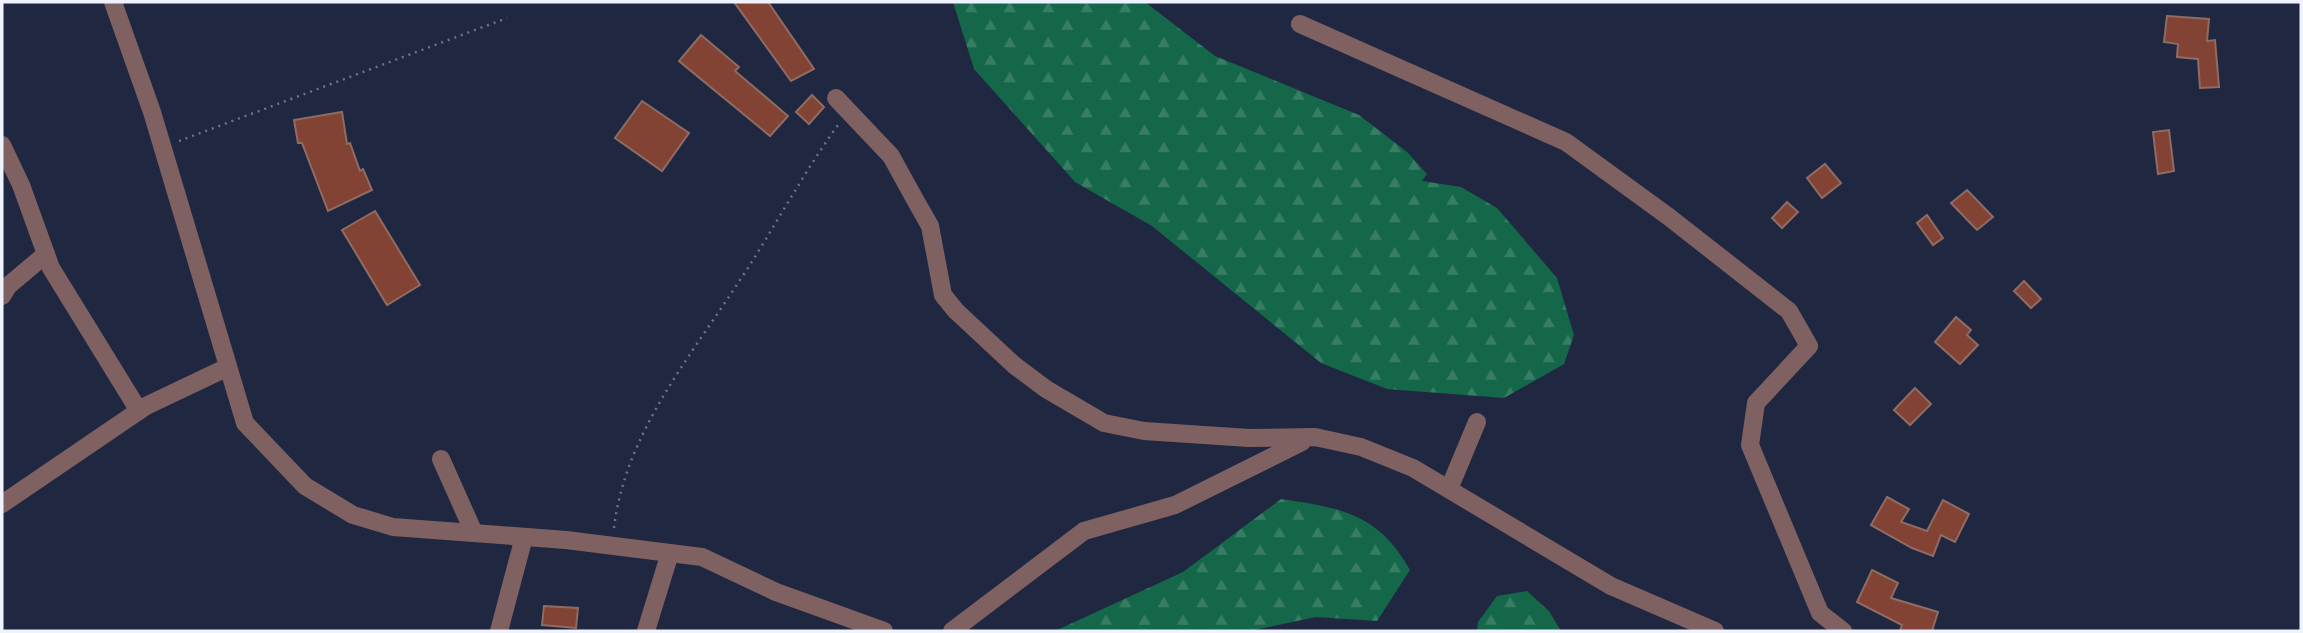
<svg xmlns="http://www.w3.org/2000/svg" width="2303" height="633" font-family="Poppins,sans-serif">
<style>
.forest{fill:url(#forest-firs)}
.building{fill:#824234;stroke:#8f6c63;stroke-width:2}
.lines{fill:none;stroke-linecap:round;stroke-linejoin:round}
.path{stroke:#6d7386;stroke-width:2.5;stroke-dasharray:2 5;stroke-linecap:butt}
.minor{stroke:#806161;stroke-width:18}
</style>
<defs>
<pattern id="forest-firs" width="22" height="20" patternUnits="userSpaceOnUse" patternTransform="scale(1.75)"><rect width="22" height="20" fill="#146749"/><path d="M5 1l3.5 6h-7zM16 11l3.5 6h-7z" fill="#367d64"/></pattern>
</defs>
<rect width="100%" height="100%" fill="#202841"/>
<g class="forest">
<polygon points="953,2 1145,2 1215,56 1359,115 1407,152 1427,174 1422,181 1461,187 1497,208 1557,278 1574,335 1564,364 1504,398 1387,389 1321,363 1152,226 1075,182 974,69"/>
<path d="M1281,499C1341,508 1378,513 1410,570L1377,621L1316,617L1250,631H1055L1183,572Z"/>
<polygon points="1527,591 1549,611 1561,631 1477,631 1478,622 1497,596"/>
</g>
<g class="building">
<polygon points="734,2 768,2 814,69 791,81"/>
<polygon points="2167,16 2209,19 2207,41 2215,40 2219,87 2200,88 2198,59 2177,57 2178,44 2164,42"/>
<polygon points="701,35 739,67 735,71 788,116 770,136 679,61"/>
<polygon points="812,95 824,107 809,124 796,112"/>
<polygon points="642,101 689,133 662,171 615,138"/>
<polygon points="342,112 347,144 350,143 360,171 363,169 372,190 328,211 302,143 298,143 294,120"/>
<polygon points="2169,130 2174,171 2158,174 2153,132"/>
<polygon points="1825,164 1841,183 1822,198 1807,178"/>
<polygon points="1967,190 1993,217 1977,230 1951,203"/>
<polygon points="1787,202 1798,212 1782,228 1772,218"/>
<polygon points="375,211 420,285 387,305 342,230"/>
<polygon points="1927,215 1943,238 1933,245 1917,223"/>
<polygon points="2024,281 2041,299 2031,308 2014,291"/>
<polygon points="1956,317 1971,330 1967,335 1978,345 1960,364 1935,342"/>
<polygon points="1915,388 1931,404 1910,425 1894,410"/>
<polygon points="1887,497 1909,509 1901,522 1927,531 1943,500 1969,514 1955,542 1941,535 1933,556 1912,548 1871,525"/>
<polygon points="1872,570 1898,583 1891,598 1938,612 1932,631 1900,631 1902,625 1857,602"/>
<polygon points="544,606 578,608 576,628 542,625"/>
</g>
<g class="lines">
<g class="path">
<polyline points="179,141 507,18"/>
<path d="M614,528C625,435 688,360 738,283C773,231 801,176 838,125"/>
</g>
<g class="minor">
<polyline points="113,2 152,112 245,423 305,486 353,515 393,527 566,540 702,557 776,592 884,631"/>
<polyline points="1300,24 1566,142 1669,217 1789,311 1809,346 1756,403 1750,445 1820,613 1843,631"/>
<polyline points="836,98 891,156 913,196 930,226 943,295 956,311 1014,365 1046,389 1104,423 1144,431 1249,438 1315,437 1361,447 1413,468 1611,586 1715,631"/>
<polyline points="2,145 21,185 51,268 139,411"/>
<polyline points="2,296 8,286 46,254"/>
<polyline points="441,459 474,533"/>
<polyline points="1449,489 1477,422"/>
<polyline points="2,504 146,406 228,367"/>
<polyline points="499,631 524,537"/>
<polyline points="646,631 670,553"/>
<polyline points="952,631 1084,531 1175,505 1302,442"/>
</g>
</g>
<rect width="2303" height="633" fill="none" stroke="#eff3fd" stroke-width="7"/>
</svg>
